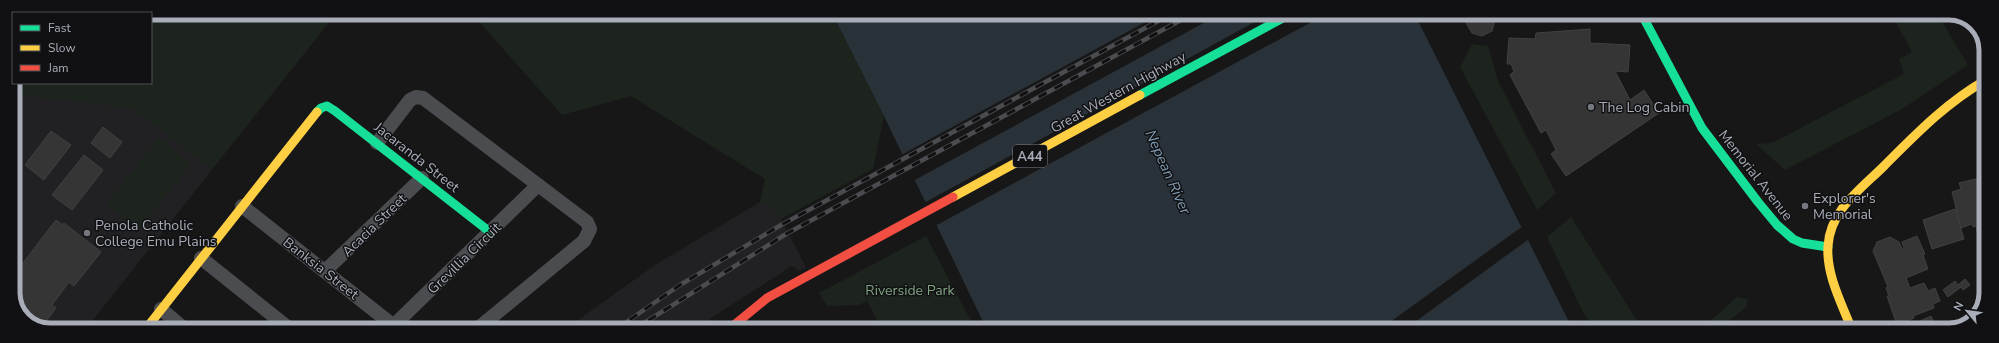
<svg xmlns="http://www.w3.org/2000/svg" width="1999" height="343" font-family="'Nunito Sans',sans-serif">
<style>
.built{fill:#212123}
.green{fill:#1d241e}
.water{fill:#2a3239}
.pier{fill:#171717}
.building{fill:#353536;stroke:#3f4043}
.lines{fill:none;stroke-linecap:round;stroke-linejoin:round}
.street{stroke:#4b4c50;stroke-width:14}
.fast{stroke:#16e098;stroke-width:9}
.slow{stroke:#ffcf43;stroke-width:9}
.jam{stroke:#f24e42;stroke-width:9}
.rail-casing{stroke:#4b4c4f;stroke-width:4.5}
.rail{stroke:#111113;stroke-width:3;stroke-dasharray:9;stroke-linecap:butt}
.poi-dot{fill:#757880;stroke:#111113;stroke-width:1.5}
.labels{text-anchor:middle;stroke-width:3;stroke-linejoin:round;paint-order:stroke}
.shield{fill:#111113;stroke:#7b7e86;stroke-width:1}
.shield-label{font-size:13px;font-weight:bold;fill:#a8adb8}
.street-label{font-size:14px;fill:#a8adb8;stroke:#111113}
.poi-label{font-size:14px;fill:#a8adb8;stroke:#111113;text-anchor:start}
.park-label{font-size:14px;fill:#7fa381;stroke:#111113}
.water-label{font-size:15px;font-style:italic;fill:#7f9bb3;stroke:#111113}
.rim{fill:none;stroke:#a8adb8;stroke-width:5}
</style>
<rect width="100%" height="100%" fill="#171717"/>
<g class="built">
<polygon points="151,13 297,13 334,16 85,330 45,330 24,319 13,297 13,83 151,83"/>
<polygon points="760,202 771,207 781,219 806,267 799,271 792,266 711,318 698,330 564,330 655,265"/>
</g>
<g class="green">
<polygon points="151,13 297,13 334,16 212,169 132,108 13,94 13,83 151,83"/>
<polygon points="479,13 832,13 884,116 873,169 781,219 771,207 760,202 765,179 631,96 562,115 480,23"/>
<polygon points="1891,13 1937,13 1968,65 1902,109 1785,170 1756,144 1772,143 1904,74 1899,59 1912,52"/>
<polygon points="1472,44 1488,46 1498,81 1556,193 1537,210 1460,67"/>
<polygon points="159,138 191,164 138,230 106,204"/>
<polygon points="1571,217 1643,330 1595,330 1583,312 1547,237"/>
<polygon points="926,236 976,330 882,330 867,301 859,305 827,306 819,293"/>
<polygon points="1737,297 1747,299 1747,307 1715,330 1700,330"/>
</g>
<polygon class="water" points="832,13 1414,13 1573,330 987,330 884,116"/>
<g class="pier">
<polygon points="1162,13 1222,13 913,181 901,155"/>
<polygon points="1271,13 1328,13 935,226 924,203"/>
<polygon points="1523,226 1529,239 1404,330 1379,330"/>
</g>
<g class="building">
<polygon points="1470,13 1492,13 1495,20 1492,31 1482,36 1472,33 1466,23"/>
<polygon points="1590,29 1590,43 1630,45 1628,72 1615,71 1630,100 1644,90 1659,113 1566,176 1551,154 1556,150 1546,130 1541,133 1510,75 1514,71 1511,64 1507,64 1509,38 1535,39 1536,33"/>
<polygon points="103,127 122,142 110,158 91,143"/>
<polygon points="51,131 71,145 44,180 25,165"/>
<polygon points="84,155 103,170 72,210 52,195"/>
<polygon points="1980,178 1981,184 1986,183 1985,242 1983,234 1978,235 1976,226 1973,227 1972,224 1961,228 1952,192 1961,189 1959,183"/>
<polygon points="1955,209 1964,239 1932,249 1923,220"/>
<polygon points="56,220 63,225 64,223 101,252 74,286 69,282 52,305 56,308 41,328 24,319 13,297 13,274 21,273 19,268"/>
<polygon points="1917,236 1925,254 1923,255 1928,269 1906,278 1910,288 1924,283 1928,291 1935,288 1940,301 1933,304 1934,308 1913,316 1914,318 1897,325 1887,296 1889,296 1886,288 1888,287 1873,251 1877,242 1890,237 1899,242 1902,249 1904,248 1902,242"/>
<polygon points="1965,279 1970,285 1963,290 1961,287 1948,297 1943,290 1955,281 1958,285"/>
<polygon points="1931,316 1938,330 1919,330 1916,323"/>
</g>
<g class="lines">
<g class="street">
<polyline points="377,143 410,100 416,97 423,98 587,222 590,229 584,241 476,330"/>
<polyline points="242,206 399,330"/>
<polyline points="201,258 291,330"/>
<polyline points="325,271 422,178"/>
<polyline points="161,309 186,330"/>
<polyline points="389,330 538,185"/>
</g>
<g class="fast">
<polyline points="1641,13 1702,128 1758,202 1777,225 1793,239 1802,243 1828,247"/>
<polyline points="1140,95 1292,13"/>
<polyline points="317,112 321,108 327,106 335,111 490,232"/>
</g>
<g class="slow">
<polyline points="953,197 1140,95"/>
<polyline points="145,330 317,112"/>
<path d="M1852,330C1842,304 1826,275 1828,246C1830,210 1861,189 1884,166C1916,134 1947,102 1986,80"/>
</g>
<polyline class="jam" points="728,330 767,298 953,197"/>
<g class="rail-casing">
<g id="rail">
<polyline points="615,330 680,285 781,225 1173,13"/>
<polyline points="633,330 786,234 1194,13"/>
</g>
</g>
<use href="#rail" class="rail"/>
</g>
<g class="poi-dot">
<circle cx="1591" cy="107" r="4"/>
<circle cx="1805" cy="206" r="4"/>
<circle cx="87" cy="233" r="4"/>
</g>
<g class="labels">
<rect class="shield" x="1013" y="145" width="34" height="22" rx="3"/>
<g class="shield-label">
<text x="1030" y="161">A44</text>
</g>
<g class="street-label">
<text transform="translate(1118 92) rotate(-29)" y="5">Great Western Highway</text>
<text transform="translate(417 157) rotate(38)" y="5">Jacaranda Street</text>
<text transform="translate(1756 175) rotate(52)" y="5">Memorial Avenue</text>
<text transform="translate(374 225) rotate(-44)" y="5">Acacia Street</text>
<text transform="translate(464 258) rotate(-44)" y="5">Grevillia Circuit</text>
<text transform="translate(321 268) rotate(38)" y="5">Banksia Street</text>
</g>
<g class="poi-label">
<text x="1599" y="112">The Log Cabin</text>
<text x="1813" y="203">Explorer's<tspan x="1813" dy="16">Memorial</tspan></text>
<text x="95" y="230">Penola Catholic<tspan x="95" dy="16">College Emu Plains</tspan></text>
</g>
<g class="park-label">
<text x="910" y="295">Riverside Park</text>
</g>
<g class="water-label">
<text transform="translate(1168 172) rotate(66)" y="5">Nepean River</text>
</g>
</g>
<path d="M0 0H1999V343H0ZM50 20H1949A30 30 0 0 1 1979 50V293A30 30 0 0 1 1949 323H50A30 30 0 0 1 20 293V50A30 30 0 0 1 50 20Z" fill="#111113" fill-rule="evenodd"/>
<path class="rim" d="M50 20H1949A30 30 0 0 1 1979 50V293A30 30 0 0 1 1949 323H50A30 30 0 0 1 20 293V50A30 30 0 0 1 50 20Z"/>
<rect x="12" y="12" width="140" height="72" fill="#111113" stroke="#4d4f55"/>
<rect x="20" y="25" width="20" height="6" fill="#16e098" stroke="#4d4f55"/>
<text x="48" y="32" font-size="12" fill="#a8adb8">Fast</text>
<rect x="20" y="45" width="20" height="6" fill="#ffcf43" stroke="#4d4f55"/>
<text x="48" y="52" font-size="12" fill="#a8adb8">Slow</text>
<rect x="20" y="65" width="20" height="6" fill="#f24e42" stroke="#4d4f55"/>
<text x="48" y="72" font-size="12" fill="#a8adb8">Jam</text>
<g transform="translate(1967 311) rotate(299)" stroke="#111113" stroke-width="3" paint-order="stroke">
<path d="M0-3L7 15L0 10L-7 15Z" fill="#a8adb8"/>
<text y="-6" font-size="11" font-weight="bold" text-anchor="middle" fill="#a8adb8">N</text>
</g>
</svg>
